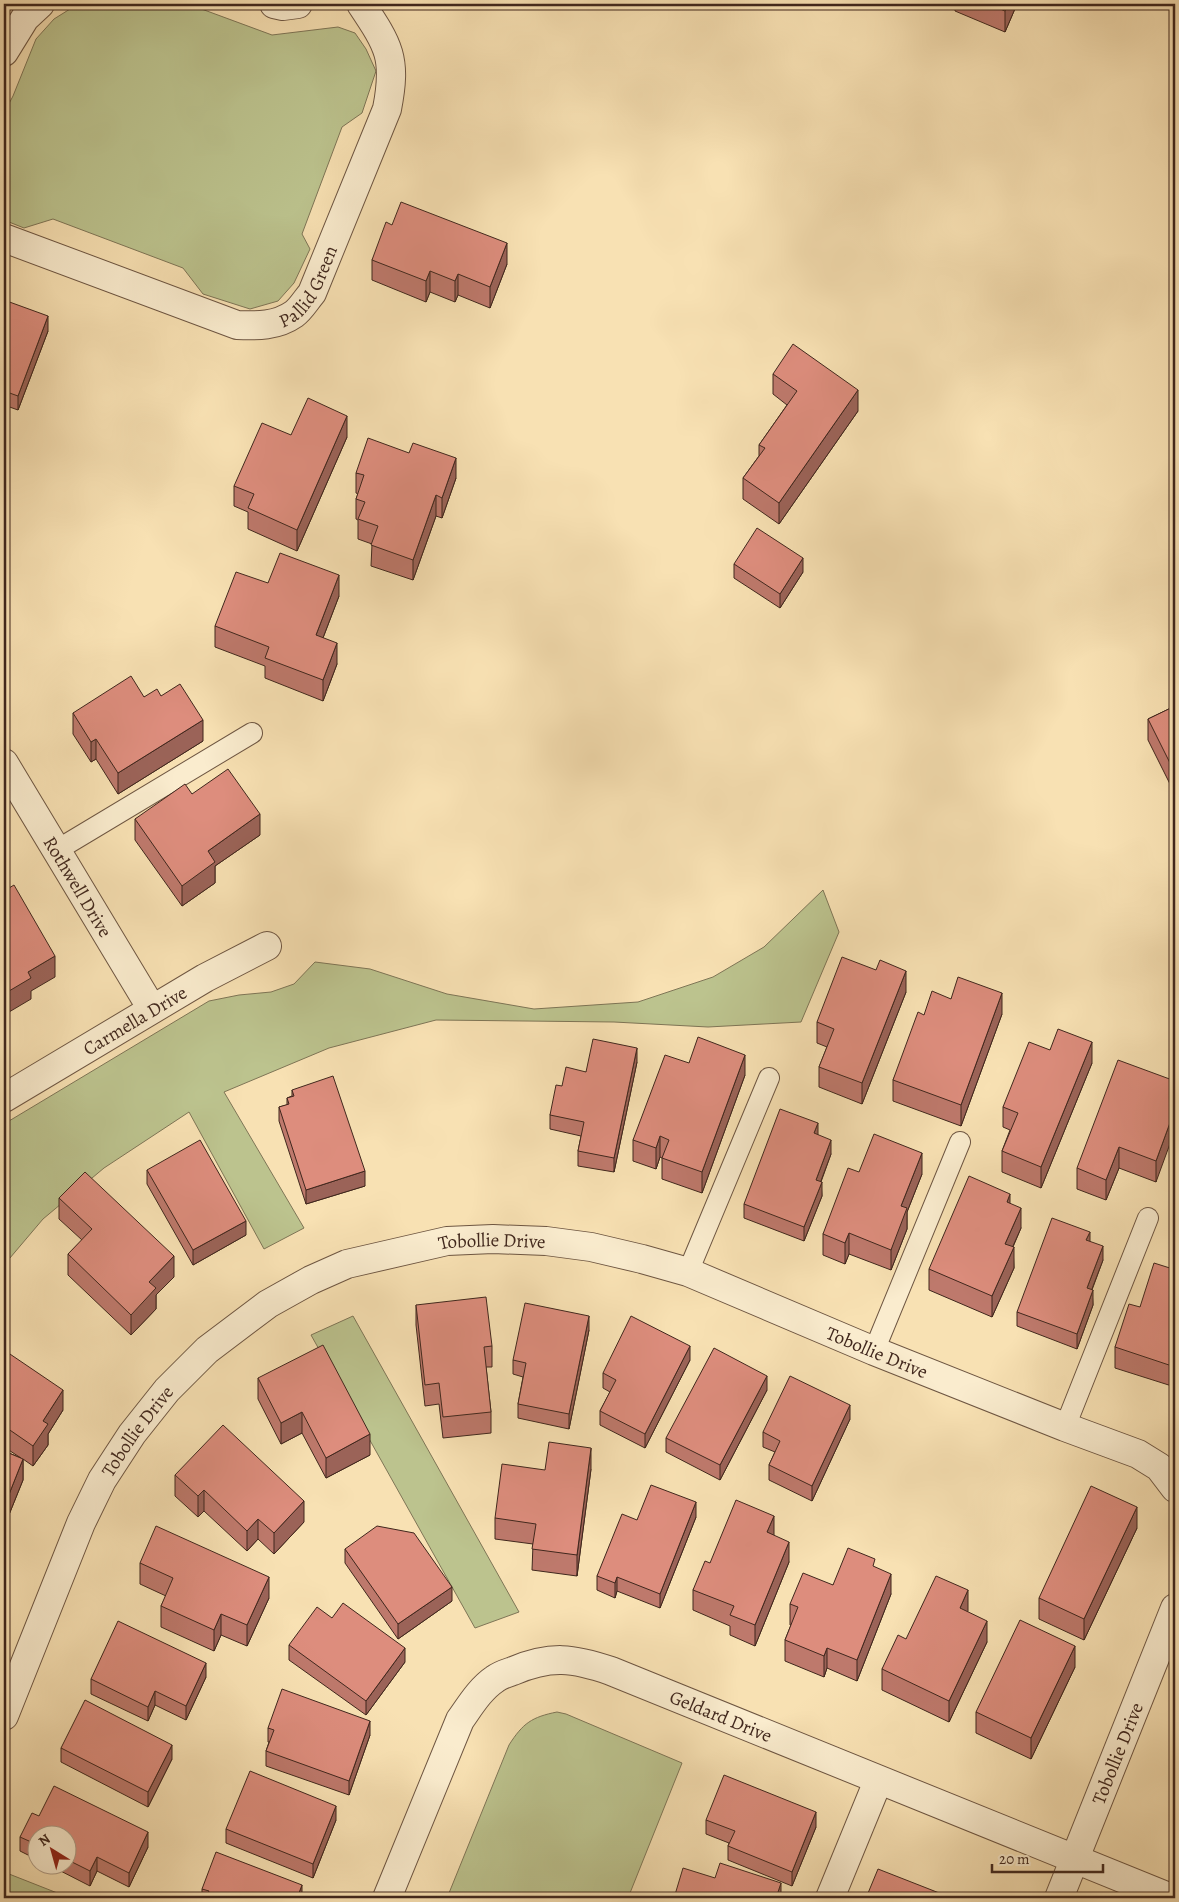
<svg xmlns="http://www.w3.org/2000/svg" width="1179" height="1902" font-family="Alegreya,serif">
<style>
.green{fill:#bcc38e;stroke:#7e7556}
.lines{fill:none;stroke-linecap:round;stroke-linejoin:round}
.lane-casing{stroke:#6e5642;stroke-width:22}
.street-casing{stroke:#6e5642;stroke-width:30}
.lane{stroke:#faecce;stroke-width:20}
.street{stroke:#faecce;stroke-width:28}
.wall{fill:#be796c;stroke:#40271d}
.shaded-wall{fill:#9b6358;stroke:#40271d}
.building{fill:#dd8d7d;stroke:#40271d}
.labels{text-anchor:middle;stroke-width:4.5;stroke-linejoin:round;paint-order:stroke}
.street-label{font-size:19px;fill:#40271d;stroke:#faecce}
</style>
<rect width="100%" height="100%" fill="#f8e1b3"/>
<filter id="stains"><feTurbulence type="fractalNoise" baseFrequency=".004" numOctaves="4"/><feColorMatrix values="0 0 0 0 .2 0 0 0 0 .09 0 0 0 0 .02 0 0 0 .5 -.17"/></filter>
<radialGradient id="worn" r=".72"><stop offset=".6" stop-color="#630" stop-opacity="0"/><stop offset="1" stop-color="#630" stop-opacity=".3"/></radialGradient>
<g class="green">
<polygon points="78,4 188,4 272,35 338,27 355,33 366,49 376,71 362,113 342,127 302,234 310,249 294,283 278,301 250,309 203,294 183,268 53,219 24,228 4,220 4,113 13,96 36,39 54,19"/>
<polygon points="823,890 839,932 801,1022 708,1027 614,1022 436,1020 329,1048 224,1092 304,1228 264,1249 189,1112 104,1168 43,1219 4,1265 4,1124 209,1001 239,995 271,992 294,984 315,962 370,969 447,994 534,1009 638,1002 713,977 764,947"/>
<polygon points="353,1316 519,1612 475,1628 311,1335"/>
<path d="M557,1712L566,1714L682,1763L628,1898H447L509,1745C523,1723 532,1717 557,1712Z"/>
<polygon points="4,1872 70,1898 4,1898"/>
</g>
<g class="lines">
<g class="lane-casing">
<g id="lane">
<polyline points="57,850 252,733"/>
<polyline points="688,1272 769,1078"/>
<polyline points="874,1351 960,1142"/>
<polyline points="1065,1427 1148,1218"/>
</g>
</g>
<g class="street-casing">
<g id="street">
<polyline points="274,4 283,6 298,4"/>
<polyline points="4,52 25,18 40,4"/>
<path id="s1" d="M4,238L237,325C257,326 277,326 294,314C301,309 306,300 312,293L387,109C397,58 389,46 361,4"/>
<path id="s2" d="M4,763L152,1009"/>
<path id="s3" d="M4,1098L205,978L267,946"/>
<path id="s4" d="M4,1716L81,1523L102,1480L132,1434L167,1390L207,1350L268,1304L311,1280L347,1264L447,1241L493,1239L546,1241L591,1247L642,1259L688,1272L874,1351L1065,1427L1138,1454L1159,1467L1175,1488"/>
<path id="s5" d="M387,1898L460,1720C470,1706 480,1689 495,1679C500,1675 507,1673 513,1671C551,1655 573,1658 611,1671L1171,1898"/>
<polyline points="830,1898 878,1781"/>
<path id="s6" d="M1059,1898L1175,1608"/>
</g>
</g>
<use href="#lane" class="lane"/>
<use href="#street" class="street"/>
</g>
<g class="wall">
<polygon points="955,4 1017,4 1005,32 955,11"/>
<polygon points="392,225 507,264 490,308 458,295 455,302 430,292 426,302 372,280 372,260"/>
<polygon points="4,300 48,331 18,410 4,405"/>
<polygon points="773,374 858,411 779,524 743,499 743,478 759,456 759,445 787,405 773,394"/>
<polygon points="291,435 347,437 297,551 248,529 248,512 234,506 234,486"/>
<polygon points="356,473 456,478 442,518 436,516 413,580 371,566 372,544 358,539 358,520 356,519 356,499 358,494 356,493"/>
<polygon points="734,564 803,572 780,608 734,578"/>
<polygon points="268,583 339,596 323,638 337,664 323,701 265,678 265,666 215,647 215,626"/>
<polygon points="161,696 203,741 118,794 96,759 91,762 73,734 73,713 144,697"/>
<polygon points="1175,706 1175,794 1148,740 1148,719"/>
<polygon points="192,794 260,835 215,866 215,883 182,906 135,840 135,819"/>
<polygon points="906,992 862,1104 819,1087 819,1067 827,1047 817,1043 817,1022"/>
<polygon points="951,999 1002,1014 961,1126 893,1101 893,1080 924,1015"/>
<polygon points="1050,1050 1092,1063 1041,1188 1002,1172 1002,1151 1010,1130 1003,1127 1003,1107"/>
<polygon points="637,1062 614,1172 578,1166 578,1151 581,1136 550,1129 550,1115 562,1086 586,1072"/>
<polygon points="689,1063 745,1075 702,1193 662,1179 662,1158 660,1157 656,1169 633,1161 633,1140"/>
<polygon points="1175,1081 1156,1182 1119,1168 1106,1200 1077,1189 1077,1168"/>
<polygon points="292,1090 365,1186 306,1204 279,1121 279,1107 287,1105 287,1098 292,1096"/>
<polygon points="818,1135 831,1154 821,1182 822,1196 804,1241 744,1218 744,1204"/>
<polygon points="147,1170 246,1235 193,1265 147,1184"/>
<polygon points="859,1172 922,1174 907,1212 907,1229 891,1270 849,1254 845,1264 823,1255 823,1234"/>
<polygon points="59,1198 174,1277 156,1295 156,1309 131,1335 68,1275 68,1254 82,1240 59,1219"/>
<polygon points="1010,1203 1021,1228 1013,1247 1014,1268 992,1317 929,1290 929,1269"/>
<polygon points="1090,1241 1103,1260 1092,1290 1093,1305 1077,1349 1017,1326 1017,1312"/>
<polygon points="1175,1261 1175,1387 1115,1368 1115,1347 1140,1307 1173,1269"/>
<polygon points="416,1305 492,1346 492,1367 486,1367 491,1412 491,1433 443,1438 439,1404 425,1406 416,1325"/>
<polygon points="589,1330 569,1429 518,1418 518,1404 523,1377 513,1374 513,1360"/>
<polygon points="4,1350 63,1410 48,1434 48,1445 33,1466 23,1459 23,1480 4,1527 4,1451 21,1458 4,1447"/>
<polygon points="690,1360 645,1448 600,1425 600,1411 610,1392 603,1388 603,1373"/>
<polygon points="258,1378 370,1455 326,1478 302,1433 281,1444 258,1399"/>
<polygon points="767,1390 720,1480 666,1452 666,1438"/>
<polygon points="850,1419 812,1501 769,1480 769,1465 775,1452 763,1447 763,1432"/>
<polygon points="591,1469 577,1576 532,1570 533,1544 495,1539 495,1518 545,1470"/>
<polygon points="175,1475 304,1522 274,1554 258,1539 247,1551 204,1511 198,1517 175,1496"/>
<polygon points="696,1517 660,1608 617,1591 615,1598 597,1590 597,1576 637,1520"/>
<polygon points="1137,1528 1084,1640 1039,1619 1039,1598"/>
<polygon points="774,1535 789,1562 755,1646 730,1635 730,1626 693,1610 693,1590 710,1563"/>
<polygon points="345,1549 452,1601 398,1639 345,1563"/>
<polygon points="140,1563 269,1598 247,1646 221,1635 214,1651 161,1627 161,1606 166,1596 140,1584"/>
<polygon points="875,1567 891,1594 857,1681 827,1668 824,1677 785,1661 785,1640 791,1625 790,1625 790,1604 833,1585"/>
<polygon points="968,1611 967,1612 987,1642 949,1722 882,1690 882,1669 906,1639"/>
<polygon points="332,1618 405,1662 366,1715 289,1660 289,1645"/>
<polygon points="1075,1667 1031,1759 976,1733 976,1712"/>
<polygon points="206,1677 186,1720 155,1705 148,1721 91,1694 91,1679"/>
<polygon points="268,1728 370,1735 349,1795 266,1766 266,1751 269,1742 268,1742"/>
<polygon points="61,1748 172,1759 148,1807 61,1762"/>
<polygon points="39,1816 148,1847 129,1887 97,1871 90,1886 47,1864 68,1864 68,1834 38,1834 38,1860 20,1851 20,1837"/>
<polygon points="336,1820 313,1878 226,1843 226,1829"/>
<polygon points="706,1820 816,1827 792,1886 728,1860 728,1846 729,1843 706,1834"/>
<polygon points="202,1889 302,1898 202,1898"/>
</g>
<g class="shaded-wall">
<polygon points="1008,4 1017,4 1005,32 1005,11"/>
<polygon points="507,243 507,264 490,308 490,287"/>
<polygon points="430,271 430,292 426,302 426,281"/>
<polygon points="458,274 458,295 455,302 455,281"/>
<polygon points="48,316 48,331 18,410 18,396"/>
<polygon points="858,390 858,411 779,524 779,503"/>
<polygon points="347,416 347,437 297,551 297,530"/>
<polygon points="456,458 456,478 442,518 442,498"/>
<polygon points="436,495 436,516 413,580 413,560"/>
<polygon points="803,558 803,572 780,608 780,594"/>
<polygon points="339,575 339,596 316,656 316,635"/>
<polygon points="337,643 337,664 323,701 323,680"/>
<polygon points="203,720 203,741 118,794 118,773"/>
<polygon points="96,739 96,759 91,762 91,742"/>
<polygon points="260,814 260,835 215,866 215,883 182,906 182,886 208,851"/>
<polygon points="55,956 55,977 31,991 31,999 4,1015 4,994 28,972"/>
<polygon points="906,971 906,992 862,1104 862,1083"/>
<polygon points="1002,993 1002,1014 961,1126 961,1105"/>
<polygon points="1092,1042 1092,1063 1041,1188 1041,1167"/>
<polygon points="637,1048 637,1062 614,1172 614,1158"/>
<polygon points="745,1055 745,1075 702,1193 702,1172"/>
<polygon points="1175,1109 1175,1130 1156,1182 1156,1161"/>
<polygon points="818,1123 818,1138 814,1133"/>
<polygon points="660,1136 660,1157 656,1169 656,1148"/>
<polygon points="831,1140 831,1154 816,1194 816,1180"/>
<polygon points="1119,1147 1119,1168 1106,1200 1106,1180"/>
<polygon points="922,1153 922,1174 907,1212 907,1229 891,1270 891,1250 901,1206"/>
<polygon points="365,1171 365,1186 306,1204 306,1190"/>
<polygon points="822,1182 822,1196 804,1241 804,1227"/>
<polygon points="1010,1194 1010,1215 1007,1202"/>
<polygon points="1021,1208 1021,1228 1005,1264 1005,1244"/>
<polygon points="246,1221 246,1235 193,1265 193,1250"/>
<polygon points="1090,1232 1090,1246 1086,1240"/>
<polygon points="849,1233 849,1254 845,1264 845,1243"/>
<polygon points="1103,1246 1103,1260 1087,1302 1087,1288"/>
<polygon points="1014,1247 1014,1268 992,1317 992,1296"/>
<polygon points="174,1256 174,1277 156,1295 156,1309 131,1335 131,1315 149,1282"/>
<polygon points="1093,1290 1093,1305 1077,1349 1077,1334"/>
<polygon points="589,1316 589,1330 569,1429 569,1414"/>
<polygon points="690,1346 690,1360 645,1448 645,1434"/>
<polygon points="767,1376 767,1390 720,1480 720,1465"/>
<polygon points="63,1390 63,1410 48,1434 48,1445 33,1466 33,1446 43,1421"/>
<polygon points="850,1405 850,1419 812,1501 812,1486"/>
<polygon points="302,1412 302,1433 281,1444 281,1423"/>
<polygon points="370,1434 370,1455 326,1478 326,1458"/>
<polygon points="591,1448 591,1469 577,1576 577,1555"/>
<polygon points="23,1459 23,1480 4,1527 4,1507"/>
<polygon points="204,1490 204,1511 198,1517 198,1496"/>
<polygon points="304,1501 304,1522 274,1554 274,1533"/>
<polygon points="696,1502 696,1517 660,1608 660,1594"/>
<polygon points="1137,1507 1137,1528 1084,1640 1084,1619"/>
<polygon points="774,1516 774,1536 767,1532"/>
<polygon points="258,1519 258,1539 247,1551 247,1531"/>
<polygon points="789,1542 789,1562 755,1646 755,1625"/>
<polygon points="891,1574 891,1594 857,1681 857,1660"/>
<polygon points="269,1577 269,1598 247,1646 247,1625"/>
<polygon points="617,1577 617,1591 615,1598 615,1583"/>
<polygon points="452,1587 452,1601 398,1639 398,1624"/>
<polygon points="968,1590 968,1611 960,1629 960,1608"/>
<polygon points="221,1614 221,1635 214,1651 214,1630"/>
<polygon points="987,1621 987,1642 949,1722 949,1701"/>
<polygon points="1075,1646 1075,1667 1031,1759 1031,1738"/>
<polygon points="405,1648 405,1662 366,1715 366,1701"/>
<polygon points="827,1648 827,1668 824,1677 824,1656"/>
<polygon points="206,1663 206,1677 186,1720 186,1706"/>
<polygon points="155,1691 155,1705 148,1721 148,1707"/>
<polygon points="370,1721 370,1735 349,1795 349,1781"/>
<polygon points="172,1745 172,1759 148,1807 148,1792"/>
<polygon points="336,1806 336,1820 313,1878 313,1864"/>
<polygon points="816,1812 816,1827 792,1886 792,1872"/>
<polygon points="148,1832 148,1847 129,1887 129,1873"/>
<polygon points="97,1857 97,1871 90,1886 90,1871"/>
<polygon points="781,1883 781,1898 776,1898"/>
<polygon points="302,1885 302,1898 297,1898"/>
</g>
<g class="building">
<polygon points="988,4 1008,4 1005,11"/>
<polygon points="401,202 507,243 490,287 458,274 455,281 430,271 426,281 372,260 386,222 392,225"/>
<polygon points="4,300 48,316 18,396 4,391"/>
<polygon points="793,344 858,390 779,503 743,478 765,448 759,445 797,391 773,374"/>
<polygon points="308,398 347,416 297,530 248,508 254,494 234,486 262,423 291,435"/>
<polygon points="368,438 409,453 413,443 456,458 442,498 436,495 413,560 371,545 378,526 358,519 365,502 356,499 364,475 356,473"/>
<polygon points="757,528 803,558 780,594 734,564"/>
<polygon points="280,553 339,575 316,635 337,643 323,680 265,658 269,647 215,626 236,572 268,583"/>
<polygon points="131,676 144,697 157,689 161,696 180,684 203,720 118,773 96,739 91,742 73,713"/>
<polygon points="1175,706 1175,773 1148,719"/>
<polygon points="228,769 260,814 208,851 215,862 182,886 135,819 185,784 192,794"/>
<polygon points="14,885 55,956 28,972 31,978 4,994 4,891"/>
<polygon points="842,957 876,970 880,960 906,971 862,1083 819,1067 834,1029 817,1022"/>
<polygon points="958,977 1002,993 961,1105 893,1080 918,1012 924,1015 932,991 951,999"/>
<polygon points="1058,1029 1092,1042 1041,1167 1002,1151 1018,1113 1003,1107 1029,1042 1050,1050"/>
<polygon points="698,1037 745,1055 702,1172 662,1158 669,1140 660,1136 656,1148 633,1140 665,1055 689,1063"/>
<polygon points="593,1039 637,1048 614,1158 578,1151 584,1122 550,1115 556,1085 562,1086 566,1067 586,1072"/>
<polygon points="1118,1060 1175,1081 1175,1109 1156,1161 1119,1147 1106,1180 1077,1168"/>
<polygon points="333,1076 365,1171 306,1190 279,1107 289,1104 287,1098 294,1096 292,1090"/>
<polygon points="780,1109 818,1123 814,1133 831,1140 816,1180 822,1182 804,1227 744,1204"/>
<polygon points="874,1134 922,1153 901,1206 907,1208 891,1250 849,1233 845,1243 823,1234 848,1168 859,1172"/>
<polygon points="200,1140 246,1221 193,1250 147,1170"/>
<polygon points="85,1172 174,1256 149,1282 156,1288 131,1315 68,1254 92,1229 59,1198"/>
<polygon points="969,1176 1010,1194 1007,1202 1021,1208 1005,1244 1014,1247 992,1296 929,1269"/>
<polygon points="1052,1218 1090,1232 1086,1240 1103,1246 1087,1288 1093,1290 1077,1334 1017,1312"/>
<polygon points="1175,1261 1175,1367 1115,1347 1129,1304 1140,1307 1154,1263 1173,1269"/>
<polygon points="486,1297 492,1346 484,1347 491,1412 443,1417 439,1383 425,1385 416,1305"/>
<polygon points="525,1303 589,1316 569,1414 518,1404 526,1363 513,1360"/>
<polygon points="631,1316 690,1346 645,1434 600,1411 616,1380 603,1373"/>
<polygon points="323,1345 370,1434 326,1458 302,1412 281,1423 258,1378"/>
<polygon points="714,1348 767,1376 720,1465 666,1438"/>
<polygon points="4,1350 63,1390 43,1421 48,1424 33,1446 4,1426"/>
<polygon points="790,1376 850,1405 812,1486 769,1465 780,1441 763,1432"/>
<polygon points="223,1425 304,1501 274,1533 258,1519 247,1531 204,1490 198,1496 175,1475"/>
<polygon points="549,1442 591,1448 577,1555 532,1549 536,1524 495,1518 502,1464 545,1470"/>
<polygon points="4,1451 23,1459 4,1507"/>
<polygon points="651,1485 696,1502 660,1594 617,1577 615,1583 597,1576 622,1514 637,1520"/>
<polygon points="1091,1486 1137,1507 1084,1619 1039,1598"/>
<polygon points="736,1500 774,1516 767,1532 789,1542 755,1625 730,1615 734,1606 693,1590 705,1561 710,1563"/>
<polygon points="156,1526 269,1577 247,1625 221,1614 214,1630 161,1606 173,1578 140,1563"/>
<polygon points="377,1526 414,1533 452,1587 398,1624 345,1549"/>
<polygon points="848,1548 875,1559 873,1566 891,1574 857,1660 827,1648 824,1656 785,1640 798,1607 790,1604 803,1573 833,1585"/>
<polygon points="936,1576 968,1590 960,1608 987,1621 949,1701 882,1669 898,1635 906,1639"/>
<polygon points="343,1603 405,1648 366,1701 289,1645 317,1607 332,1618"/>
<polygon points="1020,1620 1075,1646 1031,1738 976,1712"/>
<polygon points="118,1621 206,1663 186,1706 155,1691 148,1707 91,1679"/>
<polygon points="282,1689 370,1721 349,1781 266,1751 274,1730 268,1728"/>
<polygon points="85,1700 172,1745 148,1792 61,1748"/>
<polygon points="250,1771 336,1806 313,1864 226,1829"/>
<polygon points="724,1775 816,1812 792,1872 728,1846 735,1831 706,1820"/>
<polygon points="54,1786 148,1832 129,1873 97,1857 90,1871 68,1860 68,1834 38,1834 38,1845 20,1837 32,1813 39,1816"/>
<polygon points="216,1852 302,1885 297,1898 206,1898 209,1891 202,1889"/>
<polygon points="720,1863 781,1883 776,1898 674,1898 683,1868 715,1878"/>
<polygon points="878,1869 952,1898 866,1898"/>
</g>
<g class="labels">
<g class="street-label">
<text dy="7" stroke="none"><textPath href="#s1" startOffset="339">Pallid Green</textPath></text>
<text dy="7" stroke="none"><textPath href="#s2" startOffset="144">Rothwell Drive</textPath></text>
<text dy="7" stroke="none"><textPath href="#s3" startOffset="152">Carmella Drive</textPath></text>
<text dy="7" stroke="none"><textPath href="#s4" startOffset="736">Tobollie Drive</textPath></text>
<text dy="7" stroke="none"><textPath href="#s4" startOffset="1141">Tobollie Drive</textPath></text>
<text dy="7" stroke="none"><textPath href="#s4" startOffset="316">Tobollie Drive</textPath></text>
<text dy="7" stroke="none"><textPath href="#s5" startOffset="486">Geldard Drive</textPath></text>
<text dy="7" stroke="none"><textPath href="#s6" startOffset="156">Tobollie Drive</textPath></text>
</g>
</g>
<rect width="1179" height="1902" fill="none" stroke="#f8e1b3" stroke-width="20"/>
<rect x="5" y="5" width="1169" height="1892" fill="none" stroke="#40271d" stroke-width="2.5"/>
<rect x="10" y="10" width="1159" height="1882" fill="none" stroke="#40271d"/>
<g transform="translate(52 1850) rotate(323)"><circle r="24" fill="#faecce" stroke="#b09d87"/>
<path d="M0-4L9 19L0 12L-9 19Z" fill="#8f2418"/>
<text y="-8" font-size="14" font-weight="bold" text-anchor="middle" fill="#40271d">N</text>
</g>
<path d="M992 1864v8h111v-8" fill="none" stroke="#40271d" stroke-width="2.5"/>
<text x="999" y="1864" font-size="15" fill="#40271d" stroke="#faecce" stroke-width="4" paint-order="stroke">20 m</text>
<rect width="100%" height="100%" filter="url(#stains)"/>
<rect width="100%" height="100%" fill="url(#worn)"/>
</svg>
